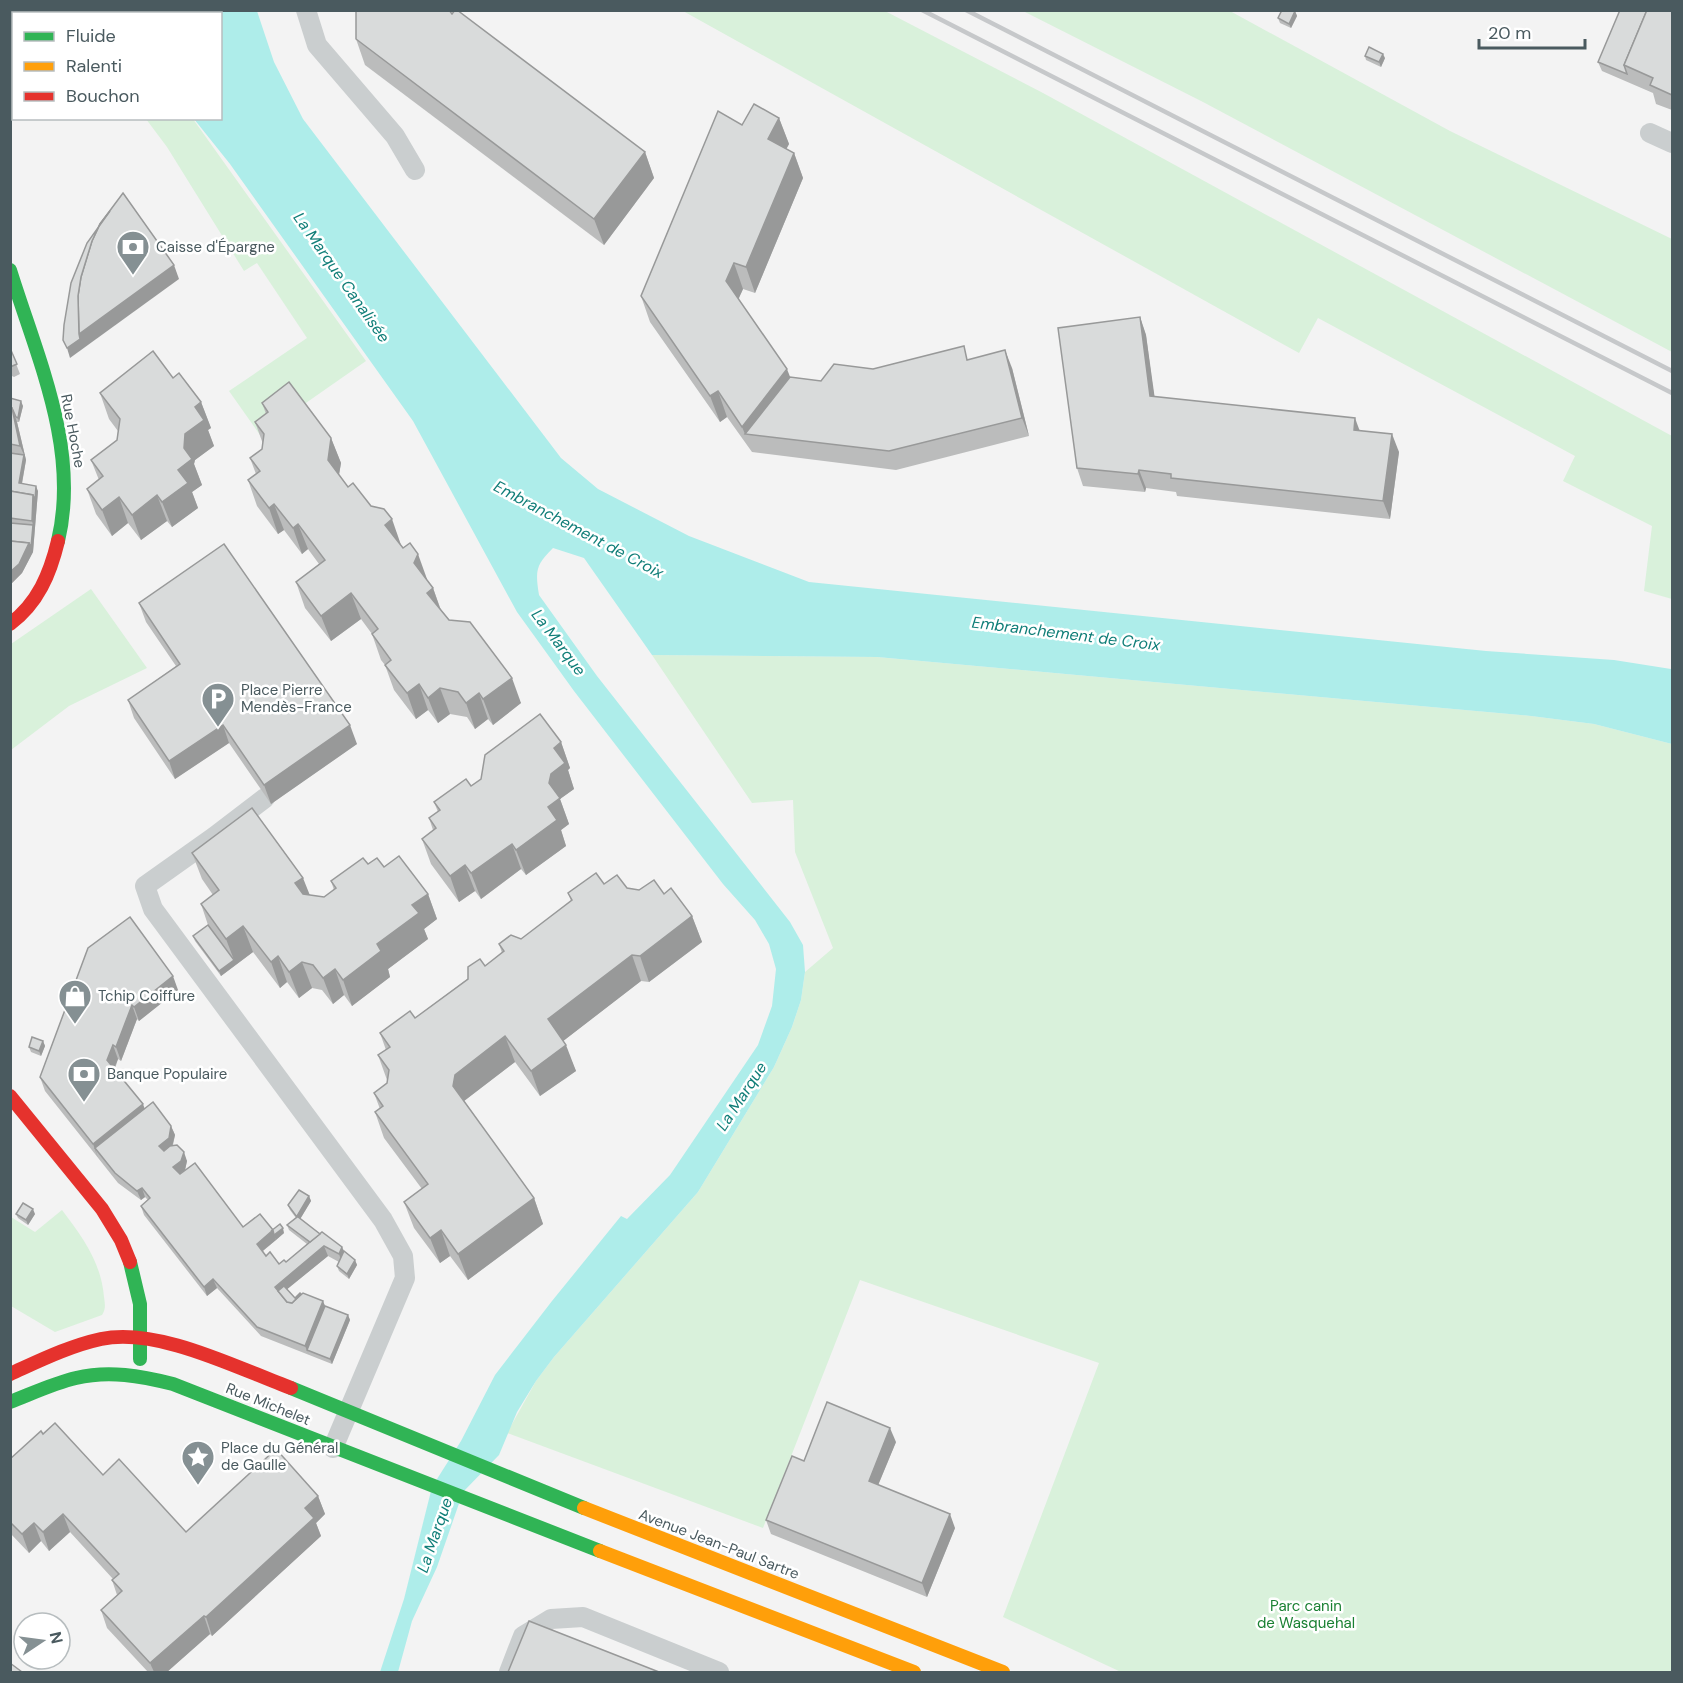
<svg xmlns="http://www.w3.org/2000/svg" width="1683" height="1683" font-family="'DM Sans',sans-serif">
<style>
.green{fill:#d9f1db}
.water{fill:#aeedea}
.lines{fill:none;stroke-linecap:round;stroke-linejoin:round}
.lane{stroke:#cacecf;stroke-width:20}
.fast{stroke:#30b455;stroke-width:14}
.slow{stroke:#ff9f0a;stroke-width:14}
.jam{stroke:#e5322d;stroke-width:14}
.rail{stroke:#c6c8ca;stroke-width:4.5}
.wall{fill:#bbbcbc}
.shaded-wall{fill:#989999}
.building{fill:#d9dbdb;stroke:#989999;stroke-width:1.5}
.labels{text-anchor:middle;stroke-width:5;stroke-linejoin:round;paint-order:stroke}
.poi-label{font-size:15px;fill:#4a5a5f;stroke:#fff;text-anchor:start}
.street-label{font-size:15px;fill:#4a5a5f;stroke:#fff}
.park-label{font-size:15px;fill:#1a8133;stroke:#fff}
.water-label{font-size:16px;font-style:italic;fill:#107e78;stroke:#fff}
</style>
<rect width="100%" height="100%" fill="#f3f3f3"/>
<g class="green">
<polygon points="58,11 154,11 153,14 60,14"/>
<polygon points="683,11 885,11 1043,93 1672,436 1672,599 1644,591 1652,526 1563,481 1575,456 1318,318 1299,353"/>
<polygon points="1023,11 1230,11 1450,131 1672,239 1672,352 1203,102"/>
<polygon points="146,119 193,119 366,361 260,435 229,391 307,338 257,263 244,271 167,147"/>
<polygon points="91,589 147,668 69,706 11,750 11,644"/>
<polygon points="652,655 877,657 1531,716 1594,724 1672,744 1672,1672 1121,1672 1003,1617 1099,1363 860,1280 763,1528 507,1433 536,1381 554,1357 698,1192 774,1067 792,1027 801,1000 805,972 833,948 795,852 793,800 752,803"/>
<path d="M62,1210C83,1238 101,1262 104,1297C105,1304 106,1309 102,1315L55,1332L11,1306V1217L35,1232Z"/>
</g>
<path class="water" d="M154,10L257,11L274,62L303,119L561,458L598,489L689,536L809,582L1486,651L1614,660L1671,669L1672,670V744L1594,724L1531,716L877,657L652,655L584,558L553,548C536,565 535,570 539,595L597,676L790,922L803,945L805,972L801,1000L792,1027L774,1067L698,1192L554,1357L536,1381L517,1412L499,1455L463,1492L437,1567L412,1621L398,1672H380L404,1599L432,1487L461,1441L495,1375L552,1301L621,1216L627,1219L670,1175L758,1045L772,1006L776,969L769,944L755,920L723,884L574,691L517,612L413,421L230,164L194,119L220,118V14H153Z"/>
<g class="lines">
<g class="lane">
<polyline points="306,10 317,45 395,136 415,170"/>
<polyline points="1650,133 1672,143"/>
<polyline points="265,798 214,837 145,886 153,909 383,1220 403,1256 405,1278 333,1448"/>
<polyline points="509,1672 523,1636 551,1619 583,1617 719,1672"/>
</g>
<g class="fast">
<path d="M10,270C37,357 80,449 58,541"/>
<polyline points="130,1262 140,1304 140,1359"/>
<polyline points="291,1388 584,1508"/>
<path d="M10,1402C31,1394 54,1383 76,1378C109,1370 141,1376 173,1384L600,1551"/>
</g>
<g class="slow">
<polyline points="584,1508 1003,1672"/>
<polyline points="600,1551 914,1672"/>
</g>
<g class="jam">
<path d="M10,624C38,603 50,574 58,541"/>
<polyline points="10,1096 102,1209 121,1240 130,1262"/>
<path d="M10,1374C39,1361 69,1346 101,1339C158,1327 237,1368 291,1388"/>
</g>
<g class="rail">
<polyline points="922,10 1672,393"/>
<polyline points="966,10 1672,371"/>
</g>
</g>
<g class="wall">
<polygon points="1672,10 1672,110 1656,104 1653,93 1602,71 1598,62"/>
<polygon points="1295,11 1297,16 1291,28 1280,23 1278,18"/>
<polygon points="452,14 645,152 654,178 604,245 365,65 356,39"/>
<polygon points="1365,56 1385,58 1381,67 1366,60"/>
<polygon points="779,118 789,144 786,149 794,153 803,178 755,293 743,289 738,299 790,377 821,381 873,369 968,360 1012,368 1029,436 896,470 752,452 727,417 720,422 650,322 641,296 742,125"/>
<polygon points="1140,317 1146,335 1154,397 1360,430 1399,452 1390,519 1177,496 1176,492 1146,488 1145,492 1083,486 1077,468"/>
<polygon points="10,348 20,374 14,377 10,375"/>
<polygon points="173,378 201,402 211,428 208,430 214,446 195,460 194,464 202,485 192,492 198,508 172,527 167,521 141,540 128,523 112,536 96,514 87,489 99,480 91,460 117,440 118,431 109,419 100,393"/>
<polygon points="10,398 23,406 19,422 17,422 26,460 22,484 38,491 33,552 22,573 10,585"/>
<polygon points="262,403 331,438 341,463 339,475 348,487 401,545 433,588 441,610 521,703 493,725 488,719 475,729 467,717 450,714 438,723 428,710 416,719 394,690 385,665 381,660 372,634 361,619 331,641 305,608 296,582 319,564 308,549 302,554 284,530 278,534 257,506 248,480 256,474 250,458 262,449 263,444 255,422 266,414"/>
<polygon points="139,603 357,744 271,804 229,743 175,779 134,718 128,700 176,666 146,622"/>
<polygon points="561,742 570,768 568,770 574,789 560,799 569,824 561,830 566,846 526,875 521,869 481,899 475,891 459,902 431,864 422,839 433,830 429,818 438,812 434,802 471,786"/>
<polygon points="192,853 310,895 324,897 334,890 331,881 368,864 384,867 428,894 437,919 424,929 428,939 388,969 390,977 352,1006 344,995 333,1004 322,990 312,988 299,998 287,982 280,988 253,952 221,976 195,941 193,936 208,925 201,904 213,895 202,879"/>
<polygon points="604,884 664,894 692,916 702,942 649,982 641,981 563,1041 576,1071 540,1096 515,1062 464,1101 534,1198 543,1224 468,1280 450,1256 440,1263 414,1228 404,1202 422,1189 384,1138 375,1112 380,1109 374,1093 387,1083 387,1080 378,1055 386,1050 380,1033 415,1018 502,953 499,944 521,939 571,901 568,893"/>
<polygon points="88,948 178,990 139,1021 137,1019 121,1061 118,1059 115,1069 144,1109 171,1126 175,1135 173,1145 187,1161 185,1170 180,1174 243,1227 272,1230 284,1233 263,1251 266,1256 279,1264 286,1262 307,1244 289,1230 287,1225 296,1218 290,1210 288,1205 309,1196 311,1201 300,1219 320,1234 342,1247 344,1251 355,1260 357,1265 349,1279 339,1271 337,1266 339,1262 328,1256 287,1289 295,1298 301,1294 323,1301 325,1306 348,1315 350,1320 332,1364 261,1336 217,1288 207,1296 144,1215 141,1206 148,1200 145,1197 141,1200 118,1183 45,1091 40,1077"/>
<polygon points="43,1041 45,1046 41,1056 31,1052 29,1047"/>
<polygon points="16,1214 35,1214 28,1225 18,1218"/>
<polygon points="43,1434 186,1532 318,1496 325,1514 316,1523 321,1536 212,1636 210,1634 167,1672 148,1672 107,1628 101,1610 117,1595 112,1580 113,1579 70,1532 49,1551 41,1541 29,1553 11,1534 10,1535 10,1459"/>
<polygon points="896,1442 878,1485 955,1528 927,1597 771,1534 766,1520 804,1461"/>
</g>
<g class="shaded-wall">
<polygon points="1295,11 1297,16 1291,28 1289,24"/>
<polygon points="1383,54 1385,58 1381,67 1379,62"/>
<polygon points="779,118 789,144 778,165 768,139"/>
<polygon points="645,152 654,178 604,245 594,219"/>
<polygon points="794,153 803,178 755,293 746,267"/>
<polygon points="734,263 743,289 735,307 726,281"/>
<polygon points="174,265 179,279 70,358 67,348 79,334"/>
<polygon points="1140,317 1146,335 1157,414 1150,396"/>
<polygon points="1005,350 1012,368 1029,436 1022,418"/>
<polygon points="787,369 797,395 745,434 742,427"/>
<polygon points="718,391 727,417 720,422 710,396"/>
<polygon points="21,401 23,406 19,422 18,418"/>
<polygon points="201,402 211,428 208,430 214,446 195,460 194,464 202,485 192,492 198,508 172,527 162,502 178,470 185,434 195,407"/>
<polygon points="12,408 17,422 26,460 21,488 19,483 24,455 20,446"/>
<polygon points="1355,418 1362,437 1354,430"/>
<polygon points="1392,434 1399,452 1390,519 1383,501"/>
<polygon points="331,438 341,463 337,486 328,460"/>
<polygon points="1139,470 1146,488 1145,492 1138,474"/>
<polygon points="36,486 38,491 33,552 22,573 10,585 10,572 33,525 32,521 33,495"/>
<polygon points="157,495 167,521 141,540 132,515"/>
<polygon points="119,497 128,523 112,536 102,510"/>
<polygon points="274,504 284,530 278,534 269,508"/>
<polygon points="392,519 401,545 394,550 385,525"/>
<polygon points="298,524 308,549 302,554 293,528"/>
<polygon points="418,554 427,579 423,589 414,563"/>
<polygon points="433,588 442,614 427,593"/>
<polygon points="351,593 361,619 331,641 321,616"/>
<polygon points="512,678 521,703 493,725 483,699"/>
<polygon points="419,684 428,710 416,719 407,693"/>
<polygon points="440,688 450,714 438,723 428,698"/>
<polygon points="479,693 488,719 475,729 466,703"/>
<polygon points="223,725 229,743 175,779 169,761"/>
<polygon points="350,725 357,744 271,804 264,785"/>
<polygon points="561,742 570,768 568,770 574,789 560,799 569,824 561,830 566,846 526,875 516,850 548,807 549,783 554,748"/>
<polygon points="512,844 521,869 481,899 471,873"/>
<polygon points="465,865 475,891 459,902 450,876"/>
<polygon points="303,878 313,903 304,909 295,883"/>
<polygon points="428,894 437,919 424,929 428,939 388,969 390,977 352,1006 343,980 412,905"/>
<polygon points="692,916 702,942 649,982 640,956"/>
<polygon points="243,926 253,952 221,976 219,971 234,960 226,939"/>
<polygon points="632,955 641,981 558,1045 548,1019"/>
<polygon points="278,956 287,982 280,988 271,962"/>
<polygon points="302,962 312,988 299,998 289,972"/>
<polygon points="335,969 344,995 333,1004 323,978"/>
<polygon points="173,976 178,990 139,1021 134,1007"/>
<polygon points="132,1005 137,1019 121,1061 116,1047"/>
<polygon points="505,1036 515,1062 464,1101 453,1086 455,1075"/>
<polygon points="43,1041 45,1046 41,1056 39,1051"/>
<polygon points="113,1045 118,1059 112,1074 107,1060"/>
<polygon points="566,1045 576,1071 540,1096 531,1071"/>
<polygon points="143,1104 148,1118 95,1148 98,1158 93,1144"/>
<polygon points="171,1126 175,1135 172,1147 163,1155 159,1146"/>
<polygon points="184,1152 187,1161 185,1170 177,1176 173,1167"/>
<polygon points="142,1188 145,1197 141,1200 137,1191"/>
<polygon points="309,1196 311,1201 299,1221 297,1216"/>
<polygon points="534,1198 543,1224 468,1280 458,1254"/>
<polygon points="33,1209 35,1214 28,1225 26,1220"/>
<polygon points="283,1228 284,1233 276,1240 274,1235"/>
<polygon points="273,1230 276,1240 260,1253 257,1244"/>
<polygon points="441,1230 450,1256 440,1263 430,1238"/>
<polygon points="324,1246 328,1256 280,1295 275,1287"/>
<polygon points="342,1247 346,1256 342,1263 339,1254"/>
<polygon points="355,1260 357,1265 349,1279 347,1274"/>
<polygon points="213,1279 217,1288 207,1296 204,1287"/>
<polygon points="323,1301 327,1311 307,1350 309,1355 305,1346"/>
<polygon points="348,1315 350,1320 332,1364 330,1359"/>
<polygon points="890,1428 896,1442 874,1495 869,1481"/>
<polygon points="318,1496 325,1514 316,1523 321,1536 212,1636 206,1617 305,1508"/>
<polygon points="63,1514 70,1532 49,1551 43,1532"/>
<polygon points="950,1514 955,1528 927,1597 922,1583"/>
<polygon points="34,1523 41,1541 29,1553 22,1534"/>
<polygon points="204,1616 210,1634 167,1672 154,1672 150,1663"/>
</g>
<g class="building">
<polygon points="356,10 449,10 452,14 455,10 457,10 645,152 594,219 356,39"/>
<polygon points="1282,10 1295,11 1289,24 1278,18"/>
<polygon points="1620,10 1647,10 1624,65 1627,74 1598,62"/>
<polygon points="1647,10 1672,10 1672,95 1650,85 1653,78 1624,65"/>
<polygon points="1369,47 1383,54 1379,62 1365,56"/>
<polygon points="754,104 779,118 768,139 794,153 746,267 734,263 726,281 787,369 742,427 718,391 710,396 641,296 718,111 742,125"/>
<polygon points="123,193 174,265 79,334 78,296 81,277 92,241 100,224"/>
<polygon points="110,211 100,224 92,241 81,277 78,296 79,334 80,339 67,348 63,340 64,325 71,283 87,243"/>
<polygon points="1140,317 1150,396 1355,418 1354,430 1392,434 1383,501 1171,478 1171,474 1139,470 1138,474 1077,468 1058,328"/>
<polygon points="964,346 967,360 1005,350 1022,418 889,451 745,434 790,377 821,381 834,364 873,369"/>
<polygon points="10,348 17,364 10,367"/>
<polygon points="153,351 173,378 179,373 201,402 195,407 204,420 185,434 184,448 192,459 178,470 188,483 162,502 157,495 132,515 119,497 102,510 87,489 103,476 91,460 117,440 120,419 100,393"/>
<polygon points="289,382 331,438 328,460 348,487 353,483 371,506 384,509 392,519 385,525 403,548 410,543 418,554 414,563 433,588 427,593 449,620 470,622 512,678 483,699 479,693 466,703 458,692 440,688 428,698 419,684 407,693 385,665 391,660 372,634 378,629 351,593 321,616 296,582 325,560 298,524 293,528 274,504 269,508 248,480 260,471 250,458 262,449 264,434 255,422 268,412 262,403"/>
<polygon points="10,398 21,401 18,418 16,417 12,408 10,408"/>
<polygon points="10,408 12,408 20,446 10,444"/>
<polygon points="10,453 24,455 19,483 36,486 35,500 33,495 10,491"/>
<polygon points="10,491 33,495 32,521 10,518"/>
<polygon points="10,523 33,525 31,547 29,543 10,541"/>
<polygon points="10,541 29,543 19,564 10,572"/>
<polygon points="224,544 350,725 264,785 223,725 169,761 128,700 180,664 139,603"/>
<polygon points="540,714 561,742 554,748 565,763 551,774 549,783 560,798 548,807 557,820 516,850 512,844 471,873 465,865 450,876 422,839 436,828 429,818 440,810 434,802 466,779 471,786 481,779 485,755"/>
<polygon points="252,808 303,878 295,883 303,894 324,897 336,888 331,881 363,858 368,864 377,858 384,867 399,856 428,894 412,905 419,913 377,944 381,951 343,980 335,969 323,978 313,965 302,962 289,972 278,956 271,962 243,926 226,939 201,904 219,890 192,853"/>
<polygon points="596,873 604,884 617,875 627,888 639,890 654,880 664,894 671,888 692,916 640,956 632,955 548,1019 566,1045 531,1071 505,1036 455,1075 453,1086 534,1198 458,1254 441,1230 430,1238 404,1202 428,1184 375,1112 383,1106 374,1093 387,1083 389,1070 378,1055 390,1047 380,1033 410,1011 415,1018 468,979 468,967 480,959 485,966 504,951 499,944 511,935 521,939 572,900 568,893"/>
<polygon points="130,917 173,976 134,1007 132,1005 116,1047 113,1045 107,1060 143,1104 93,1144 40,1077 88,948"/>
<polygon points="208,925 234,960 219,971 193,936"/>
<polygon points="32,1037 43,1041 39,1051 29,1047"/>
<polygon points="153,1102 171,1126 169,1138 159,1146 164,1151 170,1146 177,1145 184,1152 181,1161 173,1167 180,1174 195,1163 243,1227 260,1214 273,1230 257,1244 266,1256 270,1252 279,1264 284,1260 286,1262 322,1232 342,1247 339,1254 324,1246 275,1287 287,1302 292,1303 303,1293 323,1301 305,1346 257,1327 213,1279 204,1287 141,1206 150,1198 142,1188 137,1191 115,1173 95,1148"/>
<polygon points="299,1190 309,1196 297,1216 320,1234 310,1242 287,1225 297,1217 288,1205"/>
<polygon points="23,1203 33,1209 26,1220 16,1214"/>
<polygon points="280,1224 283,1228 274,1235 273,1230 271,1231"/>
<polygon points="344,1251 355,1260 347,1274 337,1266"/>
<polygon points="284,1286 295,1298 300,1293 301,1294 292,1303 287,1302 278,1291"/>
<polygon points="325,1306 348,1315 330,1359 307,1350"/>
<polygon points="827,1402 890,1428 869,1481 950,1514 922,1583 766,1520 792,1456 804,1461"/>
<polygon points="55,1423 103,1475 119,1459 186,1532 276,1449 318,1496 305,1508 314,1518 206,1617 204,1616 150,1663 101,1610 122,1591 112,1580 119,1574 63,1514 43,1532 34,1523 22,1534 10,1522 10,1459 41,1431 43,1434"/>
<polygon points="529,1621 659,1672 508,1672"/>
<polygon points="10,1663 22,1672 10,1672"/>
</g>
<defs>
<g id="bank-pin" transform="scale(1.725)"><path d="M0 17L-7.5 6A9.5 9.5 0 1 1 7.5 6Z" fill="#859093" stroke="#fff"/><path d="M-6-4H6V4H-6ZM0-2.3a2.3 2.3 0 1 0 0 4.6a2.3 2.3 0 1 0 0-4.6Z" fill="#fff"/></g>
<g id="parking-pin" transform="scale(1.725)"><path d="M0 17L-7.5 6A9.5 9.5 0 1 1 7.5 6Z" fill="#859093" stroke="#fff"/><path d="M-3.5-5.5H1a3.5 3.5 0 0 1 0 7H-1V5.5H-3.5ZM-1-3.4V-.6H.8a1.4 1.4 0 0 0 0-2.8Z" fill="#fff"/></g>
<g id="shop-pin" transform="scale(1.725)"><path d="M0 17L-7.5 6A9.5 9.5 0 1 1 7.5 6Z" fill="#859093" stroke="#fff"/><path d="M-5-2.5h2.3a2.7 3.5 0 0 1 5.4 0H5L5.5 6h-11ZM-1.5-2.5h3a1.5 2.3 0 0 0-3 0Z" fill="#fff"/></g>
<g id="sight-pin" transform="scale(1.725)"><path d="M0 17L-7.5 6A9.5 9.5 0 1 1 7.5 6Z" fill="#859093" stroke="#fff"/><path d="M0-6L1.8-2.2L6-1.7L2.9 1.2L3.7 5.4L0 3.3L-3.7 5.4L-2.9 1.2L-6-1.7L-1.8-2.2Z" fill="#fff"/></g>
</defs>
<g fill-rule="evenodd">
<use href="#bank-pin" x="133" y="247"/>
<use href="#parking-pin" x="218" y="699"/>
<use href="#shop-pin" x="75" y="996"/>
<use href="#bank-pin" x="84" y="1074"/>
<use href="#sight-pin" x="198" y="1457"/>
</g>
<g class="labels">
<g class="poi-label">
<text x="156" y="252">Caisse d'Épargne</text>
<text x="241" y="695">Place Pierre<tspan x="241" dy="17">Mendès-France</tspan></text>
<text x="98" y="1001">Tchip Coiffure</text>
<text x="107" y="1079">Banque Populaire</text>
<text x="221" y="1453">Place du Général<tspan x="221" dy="17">de Gaulle</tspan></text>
</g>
<g class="street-label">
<text transform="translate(73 431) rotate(79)" y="5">Rue Hoche</text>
<text transform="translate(268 1404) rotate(22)" y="5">Rue Michelet</text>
<text transform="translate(719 1544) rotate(21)" y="5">Avenue Jean-Paul Sartre</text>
</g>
<g class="park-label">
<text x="1306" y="1611">Parc canin<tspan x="1306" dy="17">de Wasquehal</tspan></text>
</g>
<g class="water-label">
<text transform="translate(342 277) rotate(55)" y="6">La Marque Canalisée</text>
<text transform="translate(579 529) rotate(28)" y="6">Embranchement de Croix</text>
<text transform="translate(1066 633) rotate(7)" y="6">Embranchement de Croix</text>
<text transform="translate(559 642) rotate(53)" y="6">La Marque</text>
<text transform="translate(741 1096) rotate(-57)" y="6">La Marque</text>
<text transform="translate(434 1535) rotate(-71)" y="6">La Marque</text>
</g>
</g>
<rect width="1683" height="1683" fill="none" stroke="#4a5a5f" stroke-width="24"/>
<rect x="12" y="12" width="210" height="108" fill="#ffffff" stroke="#b7bdbf" stroke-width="1.5"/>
<rect x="24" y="32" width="30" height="9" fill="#30b455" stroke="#b7bdbf" stroke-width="1.5"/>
<text x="66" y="42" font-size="18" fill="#4a5a5f">Fluide</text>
<rect x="24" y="62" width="30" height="9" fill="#ff9f0a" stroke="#b7bdbf" stroke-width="1.5"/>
<text x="66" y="72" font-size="18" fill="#4a5a5f">Ralenti</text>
<rect x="24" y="92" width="30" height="9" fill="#e5322d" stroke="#b7bdbf" stroke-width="1.5"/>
<text x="66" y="102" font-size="18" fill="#4a5a5f">Bouchon</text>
<g transform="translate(42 1641) rotate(77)"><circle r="28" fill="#ffffff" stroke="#b7bdbf" stroke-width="1.5"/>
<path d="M0-4.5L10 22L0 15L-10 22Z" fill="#859093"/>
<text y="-9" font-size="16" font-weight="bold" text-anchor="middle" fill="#4a5a5f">N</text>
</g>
<path d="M1479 39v9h106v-9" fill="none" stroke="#4a5a5f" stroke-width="3"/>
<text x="1488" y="39" font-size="18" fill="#4a5a5f" stroke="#ffffff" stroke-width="4.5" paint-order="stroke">20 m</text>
</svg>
